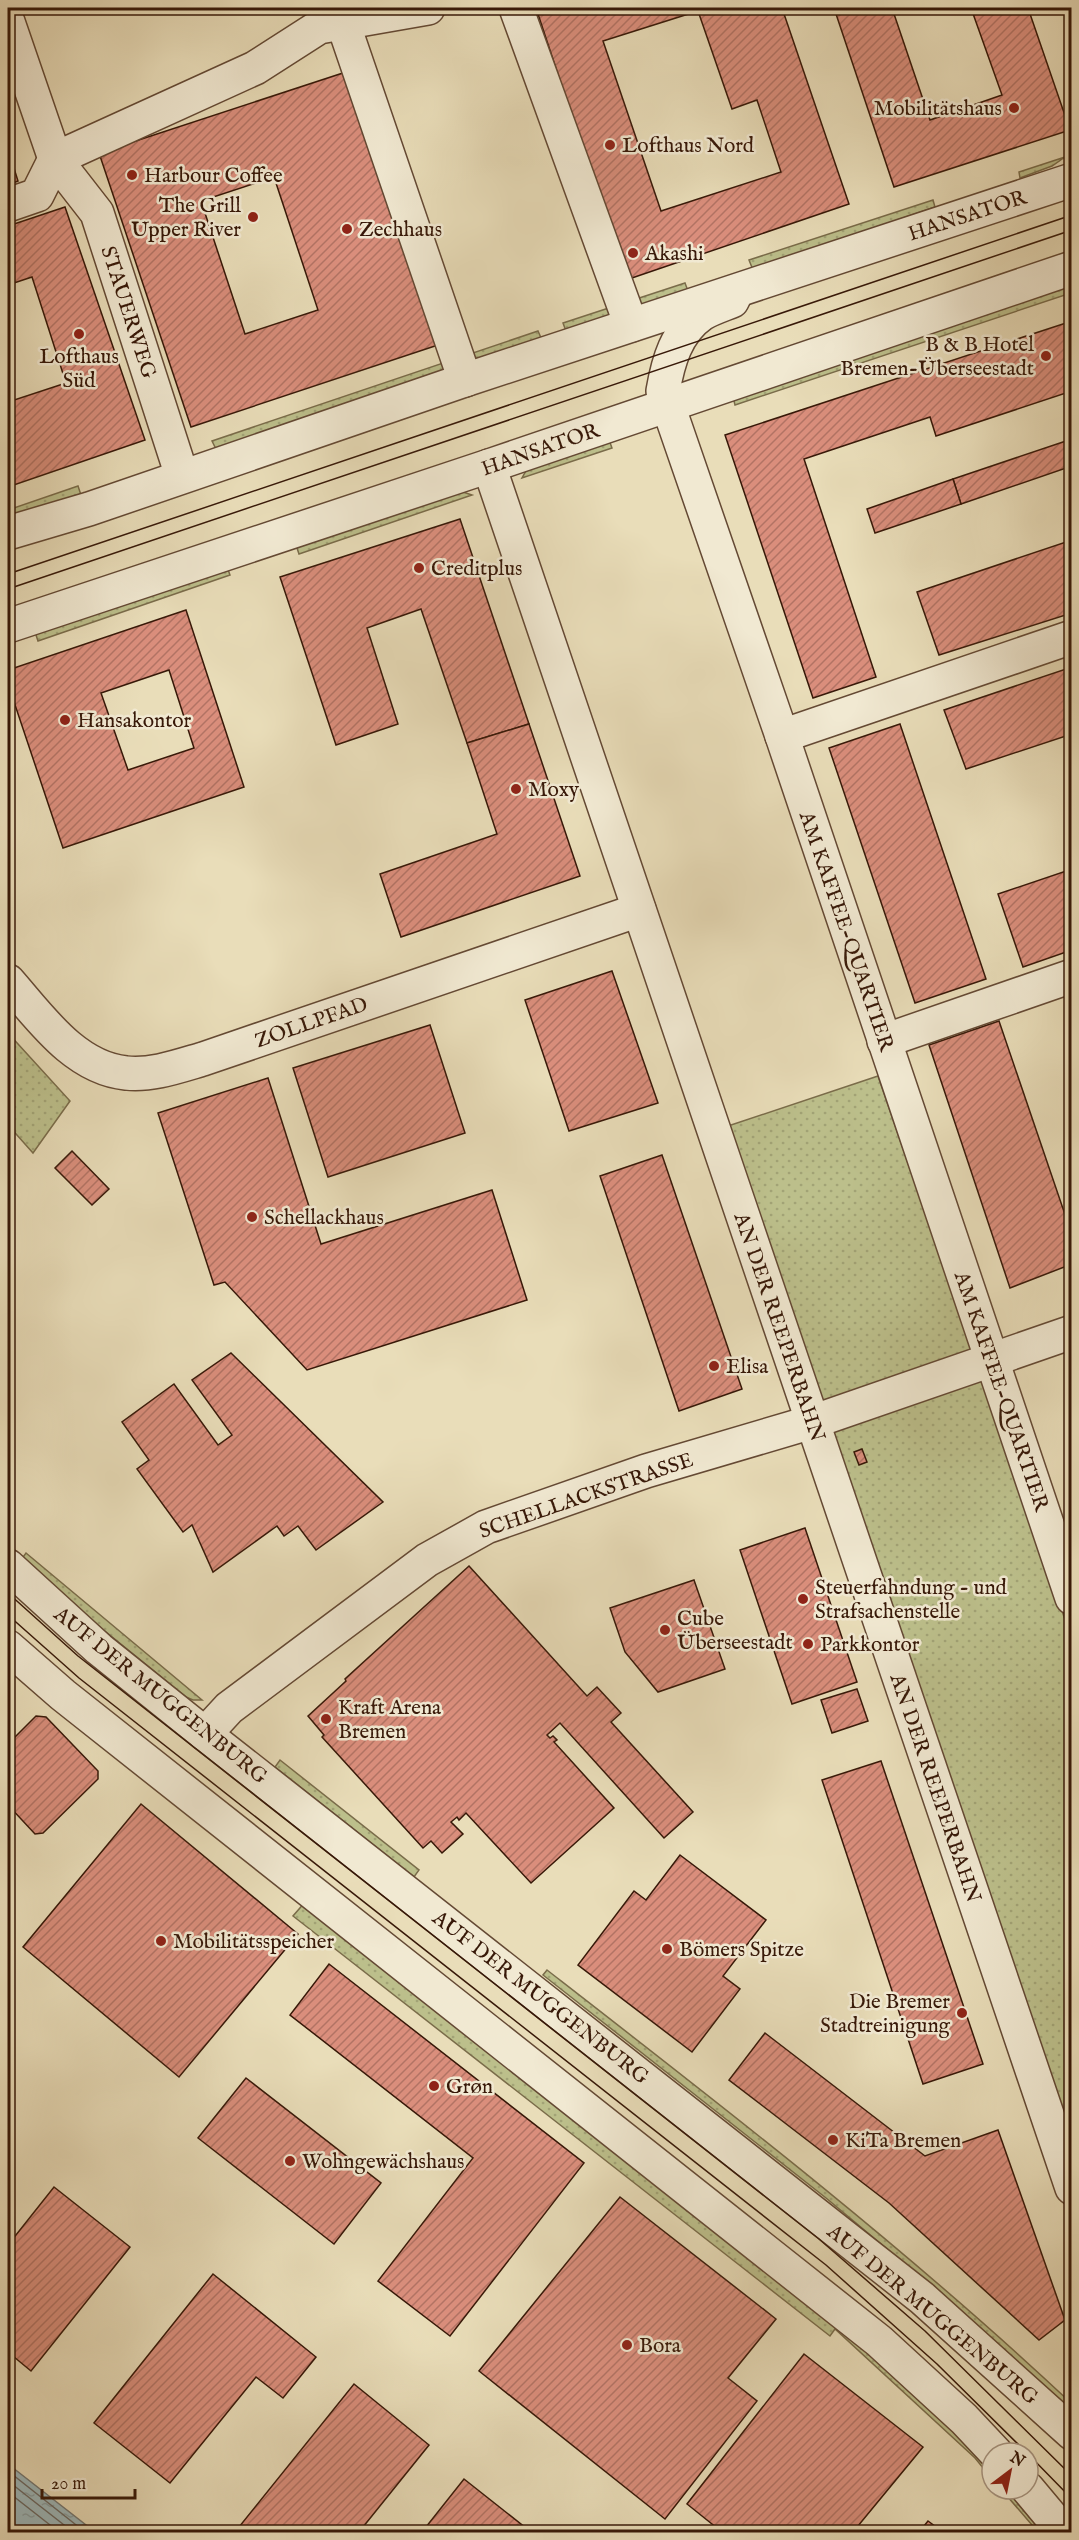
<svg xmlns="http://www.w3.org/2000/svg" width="1079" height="2540" font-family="'IM FELL English',serif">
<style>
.green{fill:url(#green-dots);stroke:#7a6c4a;stroke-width:1.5}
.water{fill:url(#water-ripples);stroke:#747873;stroke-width:1.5}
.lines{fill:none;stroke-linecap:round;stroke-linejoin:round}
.shore{stroke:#6a6862;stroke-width:1.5}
.building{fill:url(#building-hatch);stroke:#371808;stroke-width:1.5;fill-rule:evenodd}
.minor-casing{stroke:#644934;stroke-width:36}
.minor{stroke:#f1e9d2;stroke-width:33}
.tram{stroke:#371808;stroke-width:1.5}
.poi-dot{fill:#8f2418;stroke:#f1e9d2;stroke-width:2}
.labels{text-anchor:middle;stroke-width:5;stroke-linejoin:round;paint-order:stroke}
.poi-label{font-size:21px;fill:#371808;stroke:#f1e9d2;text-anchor:start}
.street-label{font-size:21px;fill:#371808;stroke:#f1e9d2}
</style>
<defs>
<pattern id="green-dots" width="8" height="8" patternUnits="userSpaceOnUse" patternTransform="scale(1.5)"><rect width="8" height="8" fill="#bcbf8b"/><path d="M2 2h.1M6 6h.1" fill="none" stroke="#a2a376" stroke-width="1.8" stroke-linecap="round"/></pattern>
<pattern id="water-ripples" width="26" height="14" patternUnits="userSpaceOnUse" patternTransform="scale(1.5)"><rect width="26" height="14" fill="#9db8bb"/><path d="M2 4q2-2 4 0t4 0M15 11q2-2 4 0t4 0" fill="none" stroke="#889d9f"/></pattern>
<pattern id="building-hatch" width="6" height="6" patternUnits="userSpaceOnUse" patternTransform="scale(1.5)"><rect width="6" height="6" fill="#da8e7c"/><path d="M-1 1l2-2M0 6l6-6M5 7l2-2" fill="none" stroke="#b27364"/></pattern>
</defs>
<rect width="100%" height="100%" fill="#e9ddb9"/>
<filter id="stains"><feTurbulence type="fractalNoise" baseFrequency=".00333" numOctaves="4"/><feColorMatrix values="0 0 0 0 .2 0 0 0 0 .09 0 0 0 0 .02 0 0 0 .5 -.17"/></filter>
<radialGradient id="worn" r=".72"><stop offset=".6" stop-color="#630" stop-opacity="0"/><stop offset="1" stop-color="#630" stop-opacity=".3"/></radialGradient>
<g class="green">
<polygon points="1065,157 1052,166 1020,178 1019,172"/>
<polygon points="933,200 935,207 753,270 749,260"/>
<polygon points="685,283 688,291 566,331 563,323"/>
<polygon points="1071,283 1071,293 735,405 733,397"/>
<polygon points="538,331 542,340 216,449 212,441"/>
<polygon points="609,440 612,448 522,478 527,469"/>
<polygon points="78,486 81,495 41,508 8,516 8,510"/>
<polygon points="463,492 472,495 299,554 296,545"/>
<polygon points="227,567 230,575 38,641 35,632"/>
<polygon points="8,1033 70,1101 33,1153 8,1125"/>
<polygon points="878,1076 1071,1637 1071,2143 728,1126"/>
<polygon points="26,1553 202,1700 193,1700 186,1697 63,1597 21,1560"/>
<polygon points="280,1760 419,1870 414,1877 275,1767"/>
<polygon points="306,1901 837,2323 980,2454 992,2468 992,2479 975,2458 835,2329 830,2336 293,1916"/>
<path d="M547,1970C726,2109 906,2248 1071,2403V2413L917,2274L826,2198L543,1975Z"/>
<polygon points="1001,2489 1009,2489 1046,2532 1038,2532"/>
</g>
<polygon class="water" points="8,2464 95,2532 8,2532"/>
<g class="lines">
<g class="shore">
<polyline points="8,2471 85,2532"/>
<polyline points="8,2481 73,2532"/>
<polyline points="8,2492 59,2532"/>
</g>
</g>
<g class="building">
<path d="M536,8H782L849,204L626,280ZM698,11L732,109L757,100L781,172L661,211L603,41Z"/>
<polygon points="834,8 892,8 930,120 1002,95 971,8 1028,8 1070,130 894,187"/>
<path d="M349,71L441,344L191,427L99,153ZM274,177L318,310L245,334L201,201Z"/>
<polygon points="8,149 18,181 8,185"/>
<polygon points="65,207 145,440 8,487 8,402 66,383 32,277 8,285 8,226"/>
<polygon points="1072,321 1072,391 936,436 930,417 804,459 876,677 813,698 725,435"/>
<polygon points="1069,440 1072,448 1072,466 961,504 953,479"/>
<polygon points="953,479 961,504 875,533 867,509"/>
<polygon points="460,519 529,724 467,743 421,609 367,628 398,724 336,745 280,577"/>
<polygon points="1072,540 1072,613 939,655 917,592"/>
<path d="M186,610L244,787L63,848L8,684V670ZM169,670L194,748L128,770L101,693Z"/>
<polygon points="1072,667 1072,734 966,769 944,710"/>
<polygon points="529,724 580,876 401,937 380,874 497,834 467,743"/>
<polygon points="900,724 986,979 915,1003 829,748"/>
<polygon points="1072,869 1072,950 1023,967 998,894"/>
<polygon points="612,971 658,1103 569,1131 525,1000"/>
<polygon points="999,1021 1072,1235 1072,1264 1010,1288 929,1045"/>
<polygon points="430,1025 465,1133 328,1177 293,1068"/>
<polygon points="268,1078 321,1244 492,1190 527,1300 307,1370 225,1282 214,1285 158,1113"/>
<polygon points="72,1151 109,1189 92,1205 55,1168"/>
<polygon points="662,1155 742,1389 679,1411 600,1176"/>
<polygon points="231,1353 383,1502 316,1550 298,1526 284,1536 277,1526 213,1572 192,1525 183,1532 137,1469 149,1460 122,1422 174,1384 218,1445 232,1435 192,1380"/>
<polygon points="862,1449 867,1462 859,1465 854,1452"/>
<polygon points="805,1528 857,1682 792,1704 740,1550"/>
<polygon points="469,1566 587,1696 597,1687 621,1713 611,1722 693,1812 664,1838 560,1723 547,1735 550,1738 553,1736 557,1740 554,1742 614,1808 531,1883 466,1813 459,1820 457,1817 451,1822 463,1834 442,1853 431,1841 423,1848 322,1737 324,1735 308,1716 346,1681 345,1679"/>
<polygon points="694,1580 725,1669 658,1692 625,1652 610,1608"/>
<polygon points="857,1689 868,1721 832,1733 821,1700"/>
<polygon points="36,1716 46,1717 98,1771 98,1779 43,1833 35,1834 8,1805 8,1744"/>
<polygon points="881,1761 983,2064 923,2084 822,1780"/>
<polygon points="141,1804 298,1934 179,2077 23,1947"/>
<polygon points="680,1855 766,1920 723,1976 740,1989 692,2052 578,1965 634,1891 646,1900"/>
<polygon points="329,1964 584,2163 450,2336 378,2281 473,2158 290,2015"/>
<polygon points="765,2033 925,2156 998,2130 1065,2320 1039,2340 889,2203 729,2080"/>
<polygon points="246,2078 381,2183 334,2244 198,2138"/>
<polygon points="54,2187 130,2247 31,2371 8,2352 8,2245"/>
<polygon points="620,2197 776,2319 728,2378 757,2401 665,2519 479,2371"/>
<polygon points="213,2274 316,2357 283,2398 256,2377 170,2483 94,2423"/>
<polygon points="804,2354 923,2447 853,2532 722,2532 687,2504"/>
<polygon points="354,2384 429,2445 359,2532 235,2532"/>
<polygon points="464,2479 531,2532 422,2532"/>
<polygon points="928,2521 943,2532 919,2532"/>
</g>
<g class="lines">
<g class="minor-casing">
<g id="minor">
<polyline points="516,8 631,325"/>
<polyline points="8,22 55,159 97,213 182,476"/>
<polyline points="343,23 465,380"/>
<polyline points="55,159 255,68 319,27 428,8"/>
<polyline points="8,205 37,195 55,159"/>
<path d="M737,291L732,301C722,305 710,309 702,314C676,332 668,362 663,391L782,736L1072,1598"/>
<polyline points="489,466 1072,2188"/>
<polyline points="8,533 89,509 465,380 1072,180"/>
<polyline points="8,626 489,466 1072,268"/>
<polyline points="782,736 1072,637"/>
<path d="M8,981C39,1016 74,1068 126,1073C151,1076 179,1066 203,1059L639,910"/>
<polyline points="884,1041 1072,976"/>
<polyline points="8,1566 99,1649 205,1734 922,2298 1072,2433"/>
<polyline points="8,1647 63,1695 879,2341 964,2419 996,2453"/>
<polyline points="205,1734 229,1708 427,1560 486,1527 646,1471 812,1422 1072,1332"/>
<polyline points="1028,2489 1064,2532"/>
</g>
</g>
<use href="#minor" class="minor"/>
<g class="tram">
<polyline points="8,574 1072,215"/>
<polyline points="8,589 1072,230"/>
<polyline points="8,1593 78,1656 819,2239 925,2331 1072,2476"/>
<polyline points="8,1615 79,1678 826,2265 937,2364 1027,2453"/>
<polyline points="1028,2454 1072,2499"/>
</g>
</g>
<g class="poi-dot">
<circle cx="1014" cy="108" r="6"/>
<circle cx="610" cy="145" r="6"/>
<circle cx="132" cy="175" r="6"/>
<circle cx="253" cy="217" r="6"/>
<circle cx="347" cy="229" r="6"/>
<circle cx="633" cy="253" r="6"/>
<circle cx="79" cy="334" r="6"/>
<circle cx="1046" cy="356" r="6"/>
<circle cx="419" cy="568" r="6"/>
<circle cx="65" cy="720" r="6"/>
<circle cx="516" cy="789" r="6"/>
<circle cx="252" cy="1217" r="6"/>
<circle cx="714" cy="1366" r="6"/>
<circle cx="803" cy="1599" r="6"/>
<circle cx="665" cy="1630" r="6"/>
<circle cx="808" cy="1644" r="6"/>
<circle cx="326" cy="1719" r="6"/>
<circle cx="161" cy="1941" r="6"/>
<circle cx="667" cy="1949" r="6"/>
<circle cx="962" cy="2013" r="6"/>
<circle cx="434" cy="2086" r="6"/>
<circle cx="833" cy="2140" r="6"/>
<circle cx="290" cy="2161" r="6"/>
<circle cx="627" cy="2345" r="6"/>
</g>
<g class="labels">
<g class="poi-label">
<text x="1002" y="115" text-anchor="end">Mobilitätshaus</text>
<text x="622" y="152">Lofthaus Nord</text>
<text x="144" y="182">Harbour Coffee</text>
<text x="241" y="212" text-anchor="end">The Grill<tspan x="241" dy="24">Upper River</tspan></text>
<text x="359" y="236">Zechhaus</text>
<text x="645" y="260">Akashi</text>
<text x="1034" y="351" text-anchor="end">B &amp; B Hotel<tspan x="1034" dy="24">Bremen-Überseestadt</tspan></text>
<text x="79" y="363" text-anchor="middle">Lofthaus<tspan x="79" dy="24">Süd</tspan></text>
<text x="431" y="575">Creditplus</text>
<text x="77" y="727">Hansakontor</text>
<text x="528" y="796">Moxy</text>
<text x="264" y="1224">Schellackhaus</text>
<text x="726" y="1373">Elisa</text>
<text x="815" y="1594">Steuerfahndung - und<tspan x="815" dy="24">Strafsachenstelle</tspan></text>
<text x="677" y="1625">Cube<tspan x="677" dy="24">Überseestadt</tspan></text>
<text x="820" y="1651">Parkkontor</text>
<text x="338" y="1714">Kraft Arena<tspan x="338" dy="24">Bremen</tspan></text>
<text x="173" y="1948">Mobilitätsspeicher</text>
<text x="679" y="1956">Bömers Spitze</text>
<text x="950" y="2008" text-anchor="end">Die Bremer<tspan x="950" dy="24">Stadtreinigung</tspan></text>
<text x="446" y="2093">Grøn</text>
<text x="845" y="2147">KiTa Bremen</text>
<text x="302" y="2168">Wohngewächshaus</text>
<text x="639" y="2352">Bora</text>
</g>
<g class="street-label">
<text transform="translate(967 215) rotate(-18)" y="7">HANSATOR</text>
<text transform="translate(129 312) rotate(72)" y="7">STAUERWEG</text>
<text transform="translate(540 449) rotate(-19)" y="7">HANSATOR</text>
<text transform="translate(847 931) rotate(71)" y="7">AM KAFFEE-QUARTIER</text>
<text transform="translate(311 1022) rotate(-19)" y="7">ZOLLPFAD</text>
<text transform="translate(780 1327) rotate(71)" y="7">AN DER REEPERBAHN</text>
<text transform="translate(1002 1391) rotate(71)" y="7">AM KAFFEE-QUARTIER</text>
<text transform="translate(586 1495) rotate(-19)" y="7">SCHELLACKSTRASSE</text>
<text transform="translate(161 1695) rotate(39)" y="7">AUF DER MUGGENBURG</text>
<text transform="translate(936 1788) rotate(71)" y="7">AN DER REEPERBAHN</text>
<text transform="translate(541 1997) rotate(38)" y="7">AUF DER MUGGENBURG</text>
<text transform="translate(933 2314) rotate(40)" y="7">AUF DER MUGGENBURG</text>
</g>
</g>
<rect width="1079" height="2540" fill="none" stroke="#e9ddb9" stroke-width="30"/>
<rect x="9" y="9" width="1061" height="2522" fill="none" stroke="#371808" stroke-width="3"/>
<rect x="15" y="15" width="1049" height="2510" fill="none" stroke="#371808" stroke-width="1.5"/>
<g transform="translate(1010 2471) rotate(32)"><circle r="28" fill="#f1e9d2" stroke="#a79581" stroke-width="1.5"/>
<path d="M0-4.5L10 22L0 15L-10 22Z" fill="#8f2418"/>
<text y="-9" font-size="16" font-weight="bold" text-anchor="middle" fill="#371808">N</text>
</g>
<path d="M42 2489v9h93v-9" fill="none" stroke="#371808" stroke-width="3"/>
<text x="51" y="2489" font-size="18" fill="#371808" stroke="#f1e9d2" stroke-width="4.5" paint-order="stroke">20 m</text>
<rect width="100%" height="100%" filter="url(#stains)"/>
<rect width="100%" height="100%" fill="url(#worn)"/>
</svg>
